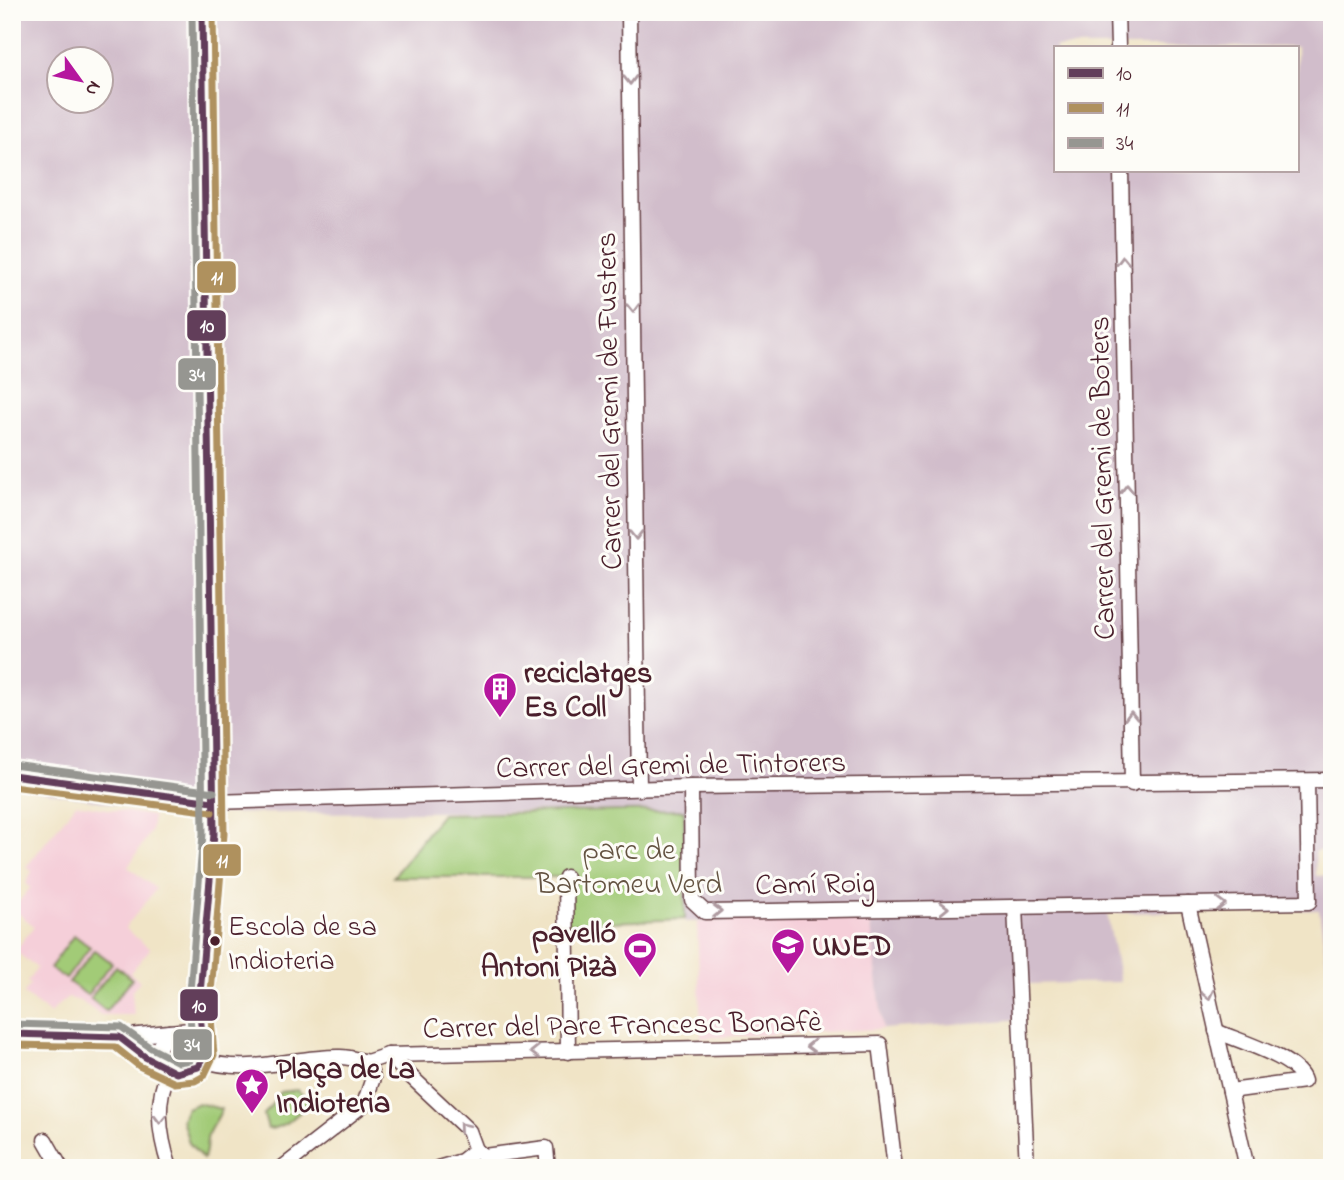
<svg xmlns="http://www.w3.org/2000/svg" width="1344" height="1180" font-family="'Indie Flower',sans-serif">
<style>
.built{fill:#f5cfd9}
.industrial{fill:#d1bdcb;fill-rule:evenodd}
.park{fill:#a2cb77;stroke:#767551;stroke-width:2}
.lines{fill:none;stroke-linecap:round;stroke-linejoin:round}
.minor-casing{stroke:#633d42;stroke-width:17}
.minor{stroke:#fff;stroke-width:14}
.bus-1-casing{stroke:#fdfcf7;stroke-width:12}
.bus-2-casing{stroke:#fdfcf7;stroke-width:12}
.bus-3-casing{stroke:#fdfcf7;stroke-width:12}
.bus-1{stroke:#623e5a;stroke-width:7}
.bus-2{stroke:#af915e;stroke-width:7}
.bus-3{stroke:#969691;stroke-width:7}
.oneway{stroke:#ae9aa0}
.bus-dot{fill:#4a1f2b;stroke:#fdfcf7;stroke-width:2.5}
.labels{text-anchor:middle;stroke-width:6;stroke-linejoin:round;paint-order:stroke}
.bus-label{font-size:28px;fill:#4a1f2b;stroke:#fdfcf7;text-anchor:start}
.street-label{font-size:30px;fill:#4a1f2b;stroke:#fdfcf7}
.poi-label{font-size:30px;font-weight:bold;fill:#4a1f2b;stroke:#fdfcf7;text-anchor:start}
.park-label{font-size:30px;fill:#645342;stroke:#fdfcf7}
.line-badge{stroke:#fdfcf7;stroke-width:2.5}
.badge-label{font-size:19px;text-anchor:middle;font-weight:bold;fill:#fff}
</style>
<rect width="100%" height="100%" fill="#fdfcf7"/>
<filter id="ink" filterUnits="userSpaceOnUse"><feTurbulence type="fractalNoise" baseFrequency=".0143" numOctaves="2"/><feDisplacementMap in="SourceGraphic" scale="14" xChannelSelector="R" yChannelSelector="G"/><feConvolveMatrix kernelMatrix="1 2 1 2 8 2 1 2 1" color-interpolation-filters="sRGB"/></filter>
<filter id="wash" filterUnits="userSpaceOnUse"><feTurbulence type="fractalNoise" baseFrequency=".00686" numOctaves="4" result="noise"/><feDisplacementMap in="SourceGraphic" scale="28" xChannelSelector="R" yChannelSelector="G"/><feGaussianBlur stdDeviation="1.57" result="paint"/><feColorMatrix in="noise" values="0 0 0 0 0 0 0 0 0 0 0 0 0 0 0 0 0 1.4 0 .05"/><feComposite in="paint" operator="in"/></filter>
<g filter="url(#wash)">
<rect width="100%" height="100%" fill="#f0e4c6"/>
<g class="built">
<polygon points="76,804 153,816 151,831 128,867 156,889 125,928 150,949 130,973 140,981 132,991 134,1015 101,1015 80,1001 69,998 62,1001 50,1014 24,994 30,984 27,982 37,968 15,951 34,926 13,909 30,888 26,883 32,871 26,867"/>
<polygon points="870,917 883,1029 701,1038 697,922"/>
</g>
<path class="industrial" d="M12,12H1332V849L1315,851L1316,876L1332,875V1007L1319,910L1107,913L1120,982L1026,984L1025,1019L883,1029L870,917L685,922L684,810L170,814L12,786ZM1055,47H1297V170H1055ZM60,60H102V102H60Z"/>
<g class="park">
<polygon points="684,810 685,919 566,924 566,877 393,877 442,814"/>
<polygon points="74,935 90,947 66,979 50,968"/>
<polygon points="95,950 112,963 87,995 69,982"/>
<polygon points="116,966 132,979 106,1011 90,998"/>
<path d="M297,1090L308,1099C305,1112 281,1129 268,1129L264,1115L281,1092Z"/>
<path d="M198,1103L221,1109C219,1119 214,1121 210,1130C204,1140 209,1150 203,1159L189,1143L182,1119L187,1108Z"/>
</g>
</g>
<g filter="url(#ink)">
<g class="lines">
<g class="minor-casing">
<g id="minor">
<polyline points="629,12 639,789"/>
<polyline points="1117,12 1118,47"/>
<polyline points="1121,170 1132,784"/>
<polyline points="12,775 213,802 691,787 1332,780"/>
<polyline points="691,787 692,900 705,912 1309,902 1307,781"/>
<polyline points="566,877 568,1052"/>
<polyline points="1188,904 1247,1168"/>
<polyline points="1015,907 1027,1168"/>
<path d="M1216,1031C1238,1041 1298,1058 1304,1081L1230,1091"/>
<polyline points="12,1034 119,1037 169,1032"/>
<polyline points="119,1037 145,1057 176,1073 192,1071 198,1067 204,1053 199,1005 214,834 202,12"/>
<polyline points="388,1055 469,1131 476,1150 462,1161 438,1168"/>
<path d="M202,1060C248,1076 294,1056 340,1057C349,1057 359,1060 367,1062L373,1078L364,1104L282,1168"/>
<polyline points="367,1062 388,1055 880,1044 895,1168"/>
<polyline points="164,1067 158,1048 169,1032 190,1030 201,1040"/>
<path d="M169,1071C154,1102 159,1136 170,1168"/>
<polyline points="45,1140 61,1168"/>
<polyline points="476,1150 484,1156 546,1148 548,1168"/>
</g>
</g>
<use href="#minor" class="minor"/>
<g class="bus-1-casing">
<g id="bus-1">
<polyline points="12,775 213,802"/>
<polyline points="12,1034 119,1037 145,1057 176,1073 198,1067 204,1053 199,1005 214,834 202,12"/>
</g>
</g>
<g class="bus-2-casing">
<g id="bus-2">
<polyline points="12,786 212,812"/>
<polyline points="12,1045 115,1047 139,1066 175,1083 195,1081 204,1076 214,1055 210,1005 224,834 213,12"/>
</g>
</g>
<g class="bus-3-casing">
<g id="bus-3">
<polyline points="13,765 214,792"/>
<polyline points="12,1024 121,1027 151,1048 178,1062 190,1060 193,1051 189,1004 203,834 192,12"/>
</g>
</g>
<use href="#bus-1" class="bus-1"/>
<use href="#bus-2" class="bus-2"/>
<use href="#bus-3" class="bus-3"/>
</g>
<defs><path id="oneway-chevron" d="M-2-3.5L2.5 0L-2 3.5" fill="none" stroke-width="1.6" stroke-linecap="round" stroke-linejoin="round" transform="scale(1.75)"/></defs>
<g class="oneway">
<use href="#oneway-chevron" transform="translate(630 80) rotate(89)"/>
<use href="#oneway-chevron" transform="translate(1123 261) rotate(-91)"/>
<use href="#oneway-chevron" transform="translate(633 308) rotate(89)"/>
<use href="#oneway-chevron" transform="translate(1127 489) rotate(-91)"/>
<use href="#oneway-chevron" transform="translate(636 535) rotate(89)"/>
<use href="#oneway-chevron" transform="translate(1131 716) rotate(-91)"/>
<use href="#oneway-chevron" transform="translate(1221 904) rotate(-1)"/>
<use href="#oneway-chevron" transform="translate(944 908) rotate(-1)"/>
<use href="#oneway-chevron" transform="translate(717 911) rotate(-1)"/>
<use href="#oneway-chevron" transform="translate(1208 995) rotate(78)"/>
<use href="#oneway-chevron" transform="translate(811 1046) rotate(179)"/>
<use href="#oneway-chevron" transform="translate(535 1052) rotate(179)"/>
<use href="#oneway-chevron" transform="translate(160 1119) rotate(91)"/>
<use href="#oneway-chevron" transform="translate(463 1127) rotate(-130)"/>
</g>
</g>
<defs>
<g id="building-pin" transform="scale(1.75)"><path d="M0 17L-7.5 6A9.5 9.5 0 1 1 7.5 6Z" fill="#b5179e" stroke="#fdfcf7"/><path d="M-4-6H4V6H1V3H-1V6H-4ZM-2.5-4.3h1.7v1.8h-1.7ZM.8-4.3h1.7v1.8H.8ZM-2.5-1h1.7V.8h-1.7ZM.8-1h1.7V.8H.8Z" fill="#fff"/></g>
<g id="university-pin" transform="scale(1.75)"><path d="M0 17L-7.5 6A9.5 9.5 0 1 1 7.5 6Z" fill="#b5179e" stroke="#fdfcf7"/><path d="M0-5L7-2L0 1L-7-2ZM-4 1L0 2.5L4 1V4Q0 6-4 4Z" fill="#fff"/></g>
<g id="stadium-pin" transform="scale(1.75)"><path d="M0 17L-7.5 6A9.5 9.5 0 1 1 7.5 6Z" fill="#b5179e" stroke="#fdfcf7"/><path d="M0-5a6.5 5 0 1 0 0 10a6.5 5 0 1 0 0-10ZM-3.5-1.8h7v3.6h-7Z" fill="#fff"/></g>
<g id="sight-pin" transform="scale(1.75)"><path d="M0 17L-7.5 6A9.5 9.5 0 1 1 7.5 6Z" fill="#b5179e" stroke="#fdfcf7"/><path d="M0-6L1.8-2.2L6-1.7L2.9 1.2L3.7 5.4L0 3.3L-3.7 5.4L-2.9 1.2L-6-1.7L-1.8-2.2Z" fill="#fff"/></g>
</defs>
<g fill-rule="evenodd">
<use href="#building-pin" x="500" y="689"/>
<use href="#university-pin" x="788" y="945"/>
<use href="#stadium-pin" x="640" y="949"/>
<use href="#sight-pin" x="252" y="1085"/>
</g>
<circle class="bus-dot" cx="215" cy="941" r="6"/>
<g class="labels">
<g class="bus-label">
<text x="228" y="935">Escola de sa<tspan x="228" dy="34">Indioteria</tspan></text>
</g>
<g class="street-label">
<text transform="translate(608 401) rotate(-91)" y="10">Carrer del Gremi de Fusters</text>
<text transform="translate(1101 478) rotate(-91)" y="10">Carrer del Gremi de Boters</text>
<text transform="translate(671 764) rotate(-1)" y="10">Carrer del Gremi de Tintorers</text>
<text transform="translate(815 883) rotate(-1)" y="10">Camí Roig</text>
<text transform="translate(622 1024) rotate(-1)" y="10">Carrer del Pare Francesc Bonafè</text>
</g>
<g class="poi-label">
<text x="524" y="682">reciclatges<tspan x="524" dy="34">Es Coll</tspan></text>
<text x="616" y="942" text-anchor="end">pavelló<tspan x="616" dy="34">Antoni Pizà</tspan></text>
<text x="812" y="955">UNED</text>
<text x="276" y="1078">Plaça de La<tspan x="276" dy="34">Indioteria</tspan></text>
</g>
<g class="park-label">
<text x="629" y="859">parc de<tspan x="629" dy="34">Bartomeu Verd</tspan></text>
</g>
</g>
<g class="line-badge">
<rect x="196" y="260" width="41" height="34" rx="7" fill="#af915e"/>
<rect x="186" y="309" width="41" height="33" rx="7" fill="#623e5a"/>
<rect x="177" y="357" width="40" height="34" rx="7" fill="#969691"/>
<rect x="202" y="843" width="40" height="34" rx="7" fill="#af915e"/>
<rect x="179" y="988" width="40" height="34" rx="7" fill="#623e5a"/>
<rect x="172" y="1028" width="41" height="33" rx="7" fill="#969691"/>
</g>
<g class="badge-label">
<text x="217" y="284">11</text>
<text x="207" y="332">10</text>
<text x="197" y="381">34</text>
<text x="222" y="867">11</text>
<text x="199" y="1012">10</text>
<text x="192" y="1051">34</text>
</g>
<rect width="1344" height="1180" fill="none" stroke="#fdfcf7" stroke-width="42"/>
<rect x="1054" y="46" width="245" height="126" fill="#fdfcf7" stroke="#b5a4a5" stroke-width="2"/>
<rect x="1068" y="68" width="35" height="10" fill="#623e5a" stroke="#b5a4a5" stroke-width="2"/>
<text x="1116" y="80" font-size="21" fill="#4a1f2b">10</text>
<rect x="1068" y="103" width="35" height="10" fill="#af915e" stroke="#b5a4a5" stroke-width="2"/>
<text x="1116" y="116" font-size="21" fill="#4a1f2b">11</text>
<rect x="1068" y="138" width="35" height="10" fill="#969691" stroke="#b5a4a5" stroke-width="2"/>
<text x="1116" y="150" font-size="21" fill="#4a1f2b">34</text>
<g transform="translate(80 80) rotate(123)"><circle r="33" fill="#fdfcf7" stroke="#b5a4a5" stroke-width="2"/>
<path d="M0-5L12 26L0 18L-12 26Z" fill="#b5179e"/>
<text y="-10" font-size="19" font-weight="bold" text-anchor="middle" fill="#4a1f2b">N</text>
</g>
</svg>
